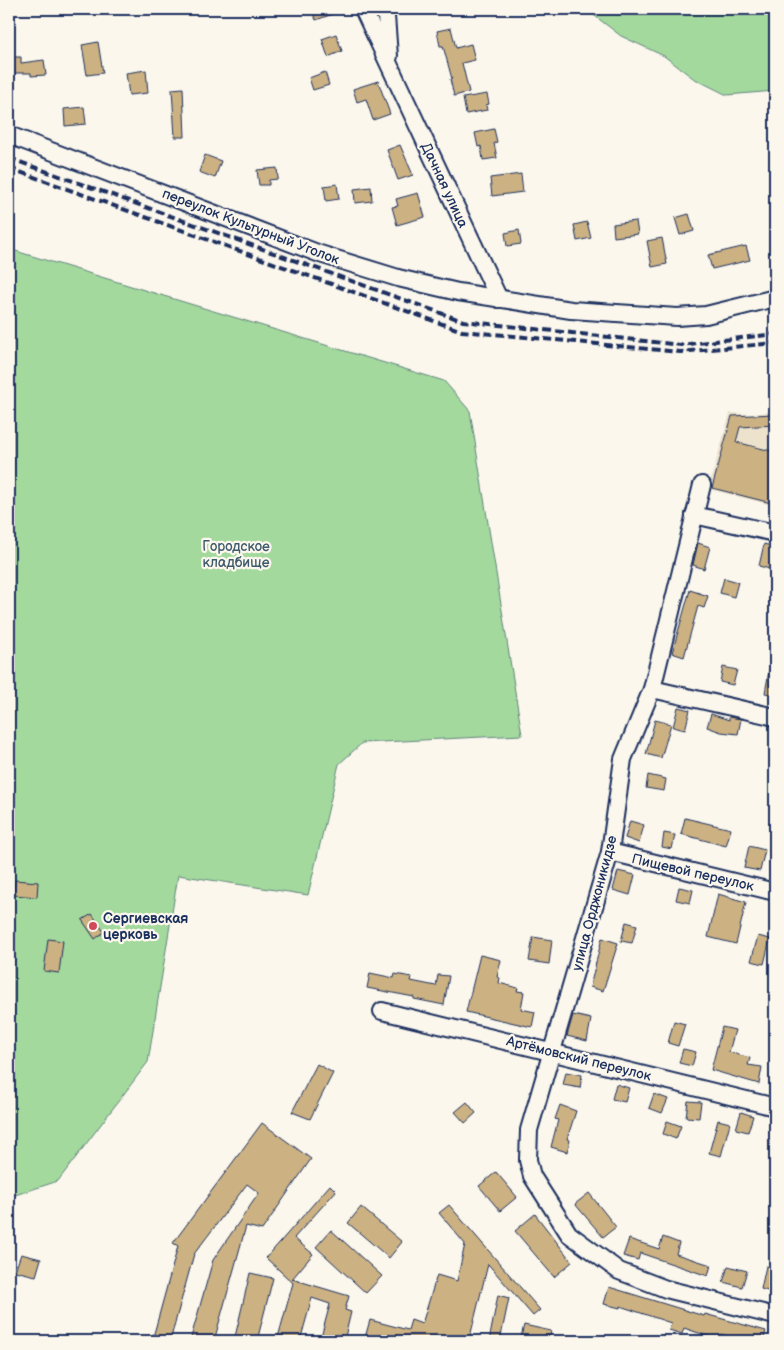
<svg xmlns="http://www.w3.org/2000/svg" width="784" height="1350" font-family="'Balsamiq Sans',sans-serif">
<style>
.built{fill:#ede2cc}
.green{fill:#a4d99d;stroke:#60847e}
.building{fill:#ccb182;stroke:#1b2f5e}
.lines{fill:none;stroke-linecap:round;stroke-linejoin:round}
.minor-casing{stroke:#1b2f5e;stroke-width:20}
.minor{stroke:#fbf7ec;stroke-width:16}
.rail{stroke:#1b2f5e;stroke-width:4;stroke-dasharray:8 4;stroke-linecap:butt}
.poi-dot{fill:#d1495b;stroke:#fbf7ec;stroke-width:2}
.labels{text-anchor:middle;stroke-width:4.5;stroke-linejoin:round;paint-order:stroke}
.street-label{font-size:14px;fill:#1b2f5e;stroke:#fbf7ec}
.park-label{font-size:14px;fill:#3d5a6e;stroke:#fbf7ec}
.poi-label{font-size:14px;font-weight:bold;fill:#1b2f5e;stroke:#fbf7ec;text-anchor:start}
</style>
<rect width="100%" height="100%" fill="#fbf7ec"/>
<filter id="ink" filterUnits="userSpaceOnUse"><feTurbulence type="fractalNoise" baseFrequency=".02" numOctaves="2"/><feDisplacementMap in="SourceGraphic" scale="10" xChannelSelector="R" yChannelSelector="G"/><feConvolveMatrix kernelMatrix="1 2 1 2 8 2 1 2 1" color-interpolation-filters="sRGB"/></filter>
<g filter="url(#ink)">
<polygon class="built" points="775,411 775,506 708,489 730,413 751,414"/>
<g class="green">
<polygon points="589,9 775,9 775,91 727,95 693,78 664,56 621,36 591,13"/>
<polygon points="9,249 444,381 470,411 522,735 362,743 339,764 308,895 178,875 148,1062 58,1181 9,1197"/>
</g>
<g class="building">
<polygon points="311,9 344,9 344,10 316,20"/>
<polygon points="451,28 456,48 471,44 475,60 462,63 469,92 454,96 450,79 452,79 443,46 440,46 437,31"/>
<polygon points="336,34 342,51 328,57 322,39"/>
<polygon points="98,42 103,73 87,75 82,45"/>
<polygon points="9,57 21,57 21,63 44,60 46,75 31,76 31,73 9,73"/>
<polygon points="146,70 148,93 129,95 126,73"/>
<polygon points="325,72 329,85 313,90 309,78"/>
<polygon points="378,81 390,114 373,120 366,99 357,102 353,89"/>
<polygon points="183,88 185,137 175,137 172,89"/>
<polygon points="487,94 489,104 486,105 487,110 466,114 463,98"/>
<polygon points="84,107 86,124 65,126 64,109"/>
<polygon points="494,129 497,142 494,143 497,158 483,160 481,146 478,147 475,133"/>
<polygon points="400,145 413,175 398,180 387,150"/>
<polygon points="205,155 221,161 215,178 199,172"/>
<polygon points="277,168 278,179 269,180 269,185 259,185 257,170"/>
<polygon points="521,174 523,192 492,196 490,178"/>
<polygon points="337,184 339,199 326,201 324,186"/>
<polygon points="371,187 372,201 355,203 354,189"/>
<polygon points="418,193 425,217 397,225 392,207 398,206 396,199"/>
<polygon points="689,214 694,231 680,235 675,218"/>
<polygon points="636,221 638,234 614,237 613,224"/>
<polygon points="587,222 591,238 577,241 574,225"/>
<polygon points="519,230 521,244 507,246 505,233"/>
<polygon points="662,238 667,264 652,267 647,241"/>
<polygon points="746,246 750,260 712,269 708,255"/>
<polygon points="775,414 775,425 740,427 736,442 775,452 775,504 712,488 732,416"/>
<polygon points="698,543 710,547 704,569 693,565"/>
<polygon points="764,544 775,547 775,561 773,570 759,566"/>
<polygon points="724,578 738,582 734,597 720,593"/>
<polygon points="690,590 708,596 704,608 698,606 684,657 672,653"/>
<polygon points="771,660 775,661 775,695 765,693"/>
<polygon points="723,667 737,670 733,685 720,682"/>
<polygon points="678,707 690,710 685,730 673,727"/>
<polygon points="711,714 729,720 729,717 741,719 738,734 721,732 707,727"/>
<polygon points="655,720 671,724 661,758 646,754"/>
<polygon points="648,775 666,779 664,791 646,788"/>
<polygon points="685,818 731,829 726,846 681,834"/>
<polygon points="630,821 644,825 639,843 625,838"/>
<polygon points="664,833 675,835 672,849 662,847"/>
<polygon points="749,846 765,850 760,871 744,868"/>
<polygon points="618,871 635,875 630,895 613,890"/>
<polygon points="15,880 38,882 37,897 14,895"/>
<polygon points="679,887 693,890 690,903 676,900"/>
<polygon points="718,894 746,902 736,944 708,937"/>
<polygon points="92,914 104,932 95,939 82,920"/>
<polygon points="626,922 637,925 632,943 621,941"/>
<polygon points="758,936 770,939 764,964 751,961"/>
<polygon points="533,937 552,940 549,964 529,961"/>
<polygon points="602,938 618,943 603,991 590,987"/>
<polygon points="48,939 63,941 59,973 44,971"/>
<polygon points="480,955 501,960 497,977 500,978 499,983 518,988 517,991 524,992 521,1009 535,1012 532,1027 466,1012"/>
<polygon points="370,973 394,978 395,974 412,977 411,981 436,986 438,975 449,976 444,1005 414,999 414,997 367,988"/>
<polygon points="573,1015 591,1019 587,1041 567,1036"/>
<polygon points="674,1021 685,1024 678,1046 668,1043"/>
<polygon points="722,1027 735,1030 729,1052 750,1058 748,1065 762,1067 759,1084 711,1070"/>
<polygon points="683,1049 696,1052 692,1066 679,1063"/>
<polygon points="317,1064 333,1073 310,1119 292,1112"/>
<polygon points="566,1072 582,1075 580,1088 563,1085"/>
<polygon points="616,1084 629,1088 625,1102 612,1099"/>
<polygon points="654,1094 668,1099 662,1113 649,1108"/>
<polygon points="688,1101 701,1102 699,1118 686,1117"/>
<polygon points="467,1102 476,1113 465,1123 455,1112"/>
<polygon points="560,1105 576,1111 567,1139 570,1140 567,1152 551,1147 558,1120 555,1119"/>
<polygon points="741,1112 753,1116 748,1132 736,1129"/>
<polygon points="718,1120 730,1123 721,1156 709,1153"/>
<polygon points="667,1121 681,1126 676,1139 663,1134"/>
<polygon points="262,1123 311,1159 262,1230 246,1226 214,1341 190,1341 213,1260 259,1193 247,1184 194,1254 170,1341 152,1341 178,1246 173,1243"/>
<polygon points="496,1172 517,1197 500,1211 479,1186"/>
<polygon points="330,1185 336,1191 294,1238 313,1254 292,1279 349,1296 345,1310 351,1312 344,1341 320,1341 330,1304 312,1298 300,1341 277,1341 293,1283 266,1258"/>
<polygon points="589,1193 616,1227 603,1237 575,1204"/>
<polygon points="449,1205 540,1310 533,1316 488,1264 469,1341 364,1341 370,1320 408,1330 411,1320 422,1324 437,1275 457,1281 465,1244 439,1213"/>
<polygon points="361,1207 402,1242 389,1258 348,1223"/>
<polygon points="535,1214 572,1262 554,1277 515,1231"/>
<polygon points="331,1230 382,1276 366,1293 316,1247"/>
<polygon points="663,1237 679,1243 676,1254 711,1265 708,1276 640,1253 638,1260 623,1256 629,1239 659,1249"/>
<polygon points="21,1254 41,1259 36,1276 15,1271"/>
<polygon points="728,1266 747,1271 742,1287 723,1282"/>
<polygon points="766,1266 775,1268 775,1293 761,1289"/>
<polygon points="250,1273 273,1278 257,1341 234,1341"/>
<polygon points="609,1287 704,1316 705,1314 766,1331 763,1341 738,1336 738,1339 721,1334 719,1340 684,1328 682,1334 669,1330 671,1323 620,1306 620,1308 604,1304"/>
<polygon points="498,1295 509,1298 500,1341 489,1341"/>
<polygon points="524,1325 551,1331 549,1341 520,1341"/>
</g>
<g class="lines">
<g class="minor-casing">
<g id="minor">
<polyline points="363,9 499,299"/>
<polyline points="382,9 386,16 389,56"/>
<polyline points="9,135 320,254 398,278 458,292 571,310 677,317 706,315 775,298"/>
<polyline points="702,485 652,689 623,759 610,852 529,1130 528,1160 532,1176 569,1234 619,1271 666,1289 775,1316"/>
<polyline points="694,515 775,533"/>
<polyline points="652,689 775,717"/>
<polyline points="610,852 775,892"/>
<polyline points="382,1011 775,1107"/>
</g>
</g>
<use href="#minor" class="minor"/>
<g class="rail">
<polyline points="9,158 463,321 681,345 775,334"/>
<polyline points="9,168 462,331 680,352 775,343"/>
</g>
</g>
</g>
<circle class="poi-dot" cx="93" cy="926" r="5"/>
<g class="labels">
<g class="street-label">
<text transform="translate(445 185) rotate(65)" y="5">Дачная улица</text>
<text transform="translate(251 226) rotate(21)" y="5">переулок Культурный Уголок</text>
<text transform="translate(693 872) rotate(13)" y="5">Пищевой переулок</text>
<text transform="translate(594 903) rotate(-75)" y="5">улица Орджоникидзе</text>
<text transform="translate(579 1058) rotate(14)" y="5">Артёмовский переулок</text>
</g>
<g class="park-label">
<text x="236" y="551">Городское<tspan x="236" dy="16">кладбище</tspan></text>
</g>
<g class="poi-label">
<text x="103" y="923">Сергиевская<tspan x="103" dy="16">церковь</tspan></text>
</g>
</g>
<rect width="784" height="1350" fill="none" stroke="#fbf7ec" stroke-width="30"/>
<rect x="15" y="15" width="754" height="1320" fill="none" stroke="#1b2f5e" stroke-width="2" filter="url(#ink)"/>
</svg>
